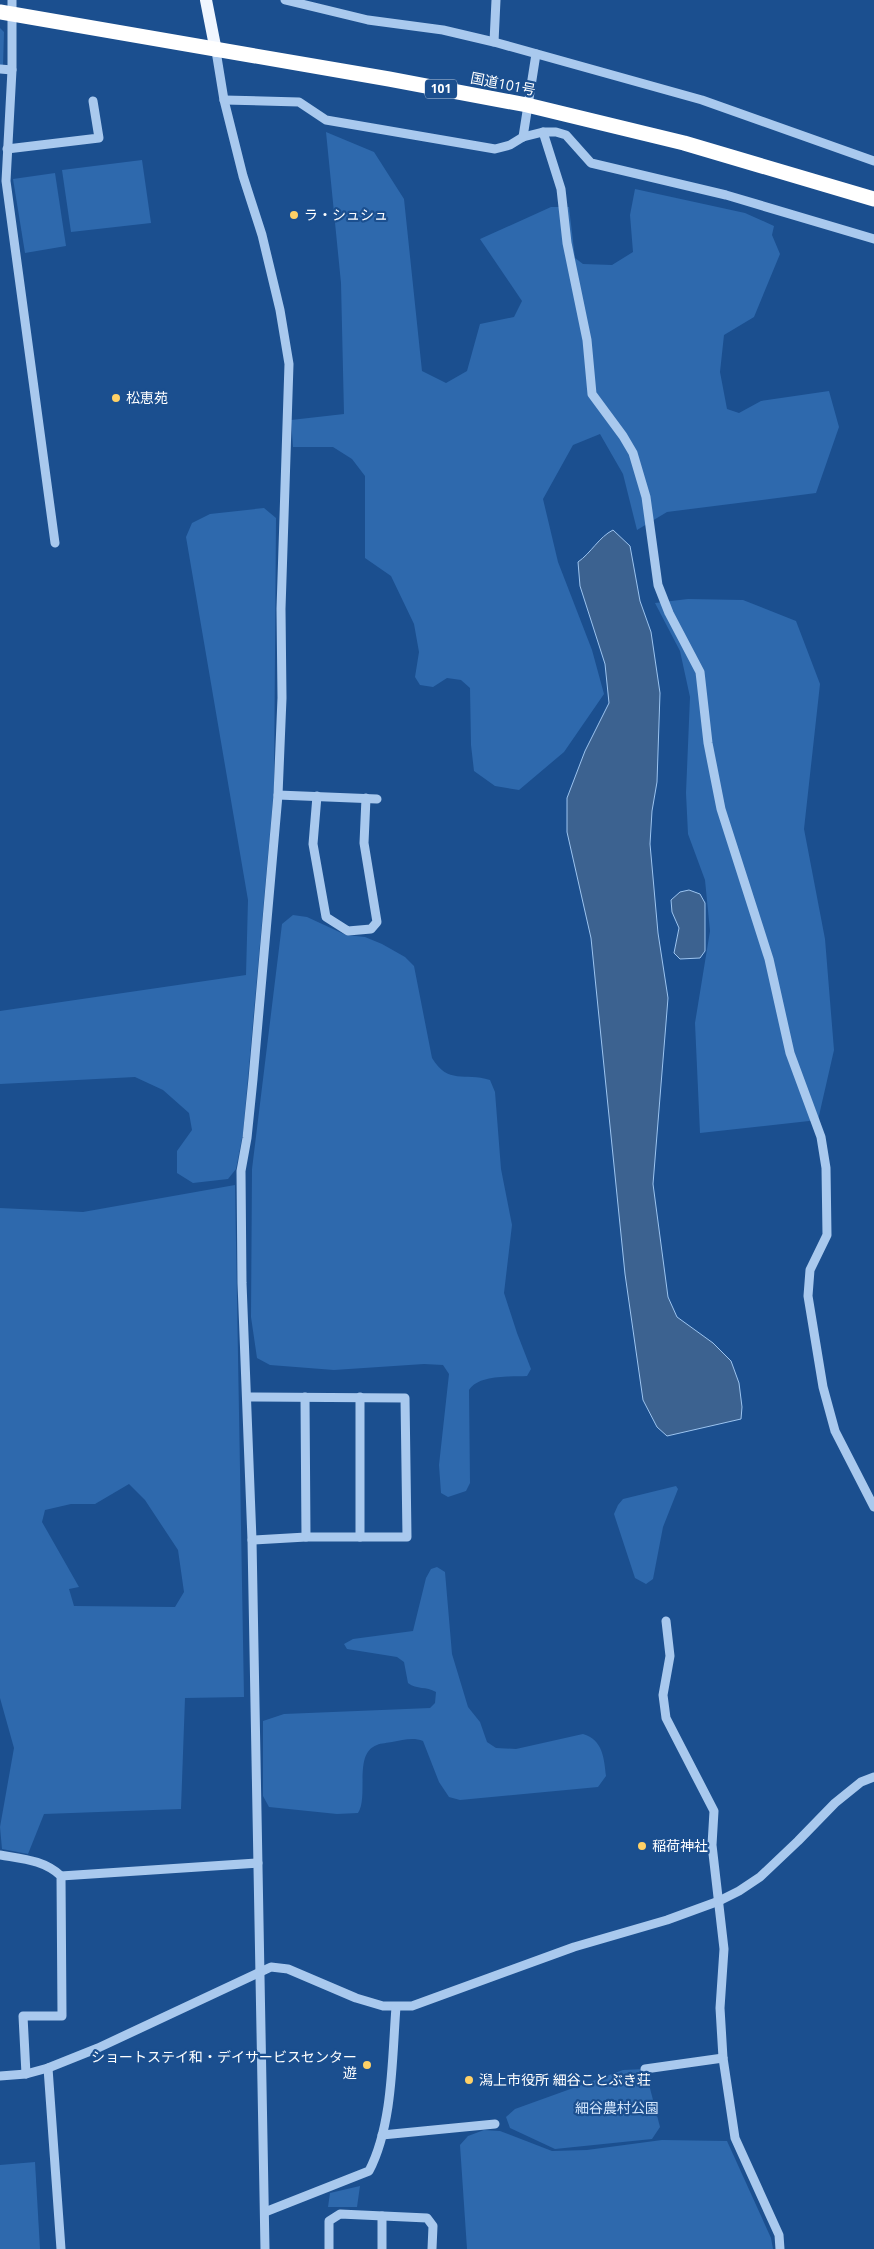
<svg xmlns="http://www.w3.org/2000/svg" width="874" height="2249" font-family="'Open Sans','Noto Sans JP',sans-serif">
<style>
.green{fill:#2e69ad;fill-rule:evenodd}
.water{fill:#3c6290;stroke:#9cc4f0}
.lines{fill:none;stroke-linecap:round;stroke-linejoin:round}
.minor{stroke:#a9c9ee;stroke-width:9}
.major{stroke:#f0f6ff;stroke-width:12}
.highway{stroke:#fff;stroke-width:15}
.poi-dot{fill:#ffd166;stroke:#1b4f8f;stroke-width:2}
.labels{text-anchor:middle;stroke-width:4.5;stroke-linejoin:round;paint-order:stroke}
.shield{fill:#1b4f8f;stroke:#bbcadd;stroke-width:1}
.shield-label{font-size:12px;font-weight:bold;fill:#fff}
.street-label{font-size:14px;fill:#fff;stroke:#1b4f8f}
.poi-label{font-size:14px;fill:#fff;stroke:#1b4f8f;text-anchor:start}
.park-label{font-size:14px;fill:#cfe3fa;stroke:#1b4f8f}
</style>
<rect width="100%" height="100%" fill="#1b4f8f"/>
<g class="green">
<polygon points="0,28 4,32 3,66 0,66"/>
<polygon points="326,132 374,152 404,199 422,371 446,383 467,371 480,324 514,317 522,301 480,239 551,207 569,207 575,258 583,264 612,265 633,252 630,215 635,189 745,213 774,226 772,235 780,254 754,317 724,335 720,372 727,409 739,413 761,401 829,391 839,427 816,493 667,512 637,530 623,474 600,434 573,445 543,499 558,562 592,650 604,694 564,752 519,790 495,786 474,771 471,745 470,688 461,680 447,678 433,687 420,685 415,677 419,652 414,624 391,576 365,558 365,476 352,459 333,447 293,447 291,420 344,414 341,283"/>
<polygon points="142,160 151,223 71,232 62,170"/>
<polygon points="55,173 66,246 25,253 13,179"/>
<polygon points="264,508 276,518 274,788 243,1133 236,1169 228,1179 193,1183 177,1173 177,1151 192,1130 189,1113 163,1090 135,1077 0,1084 0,1011 246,975 248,900 186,537 192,523 210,514"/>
<polygon points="688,599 743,600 796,621 820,684 804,829 825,939 834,1050 818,1120 700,1133 695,1023 710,931 705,880 688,834 686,793 690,697 680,651 655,603"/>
<path d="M293,915L307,917L346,935L365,937L382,944L405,957L414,966L432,1058C448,1085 464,1072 490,1080L495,1092L501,1169L512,1225L504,1293L517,1333L531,1369L527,1376C510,1377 479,1374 469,1390L470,1483L466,1491L448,1497L441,1493L439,1465L449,1374L443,1365L424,1364L334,1370L270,1365L257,1358L251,1317L252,1169L282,924Z"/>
<path d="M235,1185L244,1697L185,1698L181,1809L44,1814L28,1854L2,1849L0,1827L14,1748L0,1698V1208L83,1212ZM129,1484L145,1500L178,1550L184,1592L175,1607L74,1606L69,1589L79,1587L42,1522L45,1510L71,1504H95Z"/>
<polygon points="676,1486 678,1489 663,1527 653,1579 646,1584 635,1578 614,1514 618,1505 623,1499"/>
<path d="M437,1567L445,1572L452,1654L468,1707L480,1722L487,1742L496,1748L516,1749L583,1734C603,1740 604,1758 606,1776L598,1787L460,1800L449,1797L439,1782L423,1741C413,1737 403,1740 392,1742C388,1743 381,1743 377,1745C353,1753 369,1797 358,1813L337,1814L269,1807L263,1796V1721L284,1714L430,1708L435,1703L436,1692C426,1686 417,1690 408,1683L404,1662L397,1657L347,1649L344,1644L353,1639L413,1631L426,1578L431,1569Z"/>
<polygon points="645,2069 660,2127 652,2139 555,2149 510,2128 506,2117 515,2109 623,2070"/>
<polygon points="484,2130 500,2131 552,2151 587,2150 662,2140 727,2141 771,2238 773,2249 467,2249 460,2145 468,2136"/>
<polygon points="35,2162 40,2249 0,2249 0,2165"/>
<polygon points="360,2186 357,2207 328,2207 330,2193"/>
</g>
<g class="water">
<path d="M613,530L630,546L640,601L651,632L660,693L657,782L652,811L650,844L658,933L668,998L653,1184L668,1297L677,1317L713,1343L731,1361L739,1383L742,1407L741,1419L667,1436L657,1427L643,1400L625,1274L591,938L567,832V798L585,751L609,703L605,664L580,586L578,562C591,553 599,537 613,530Z"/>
<polygon points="689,890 700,894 705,903 705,951 700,958 680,959 674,953 679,928 672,912 671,900 680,892"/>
</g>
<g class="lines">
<g class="minor">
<polyline points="12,0 12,70 6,181 55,543"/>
<polyline points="285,0 368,20 443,30 494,42 702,100 874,161"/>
<polyline points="494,42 496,0"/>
<polyline points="216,51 224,100 243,176 262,235 280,310 289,364 281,609 282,698 278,795 253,1079 247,1138 241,1171 242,1283 252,1540 265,2249"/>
<polyline points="0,69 12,70"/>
<polyline points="224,100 299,102 326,120 495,149 510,145 523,137 543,132 556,132 566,135 591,163 726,195 874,239"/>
<polyline points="543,132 561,189 567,243 587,340 592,394 623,436 633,453 646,497 658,585 669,613 700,672 708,743 721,809 769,959 790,1053 821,1137 826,1168 827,1235 810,1270 808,1296 823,1387 835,1431 874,1507"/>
<polyline points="523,137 536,54"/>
<polyline points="7,149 99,138 93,101"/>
<polyline points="278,795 377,799"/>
<polyline points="317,796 313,844 326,917 348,931 371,929 377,922 364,843 366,798"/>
<polyline points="248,1397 405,1398 407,1537 306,1537 252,1540"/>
<polyline points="305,1397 306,1537"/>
<polyline points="360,1537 360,1397"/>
<polyline points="666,1621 670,1656 663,1695 666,1718 714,1811 712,1845 724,1949 720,2008 723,2058 735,2138 779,2235 780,2249"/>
<path d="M0,1855C23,1859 44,1860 61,1876L62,2016H23L26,2074"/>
<polyline points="61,1876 258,1863"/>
<polyline points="48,2068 61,2249"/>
<polyline points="645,2069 723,2058"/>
<polyline points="0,2076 26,2074 48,2068 98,2048 271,1967 288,1969 356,1998 383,2006 412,2006 574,1947 667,1920 719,1901 739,1891 760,1877 798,1841 835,1803 861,1782 874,1777"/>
<polyline points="382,2135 495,2124"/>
<path d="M265,2212L369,2171C393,2125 392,2058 396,2007"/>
<polyline points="329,2249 329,2221 340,2214 427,2218 433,2226 432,2249"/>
<polyline points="382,2249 382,2216"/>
</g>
<polyline class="major" points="206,0 216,51"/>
<polyline class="highway" points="0,12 389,79 527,105 684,143 874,199"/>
</g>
<g class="poi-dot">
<circle cx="294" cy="215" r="5"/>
<circle cx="116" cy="398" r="5"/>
<circle cx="642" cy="1846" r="5"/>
<circle cx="367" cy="2065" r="5"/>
<circle cx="469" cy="2080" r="5"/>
</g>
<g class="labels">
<rect class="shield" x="425" y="79.5" width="32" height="19" rx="4"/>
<g class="shield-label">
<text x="441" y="93">101</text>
</g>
<g class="street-label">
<text transform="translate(503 84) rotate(11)" y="5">国道101号</text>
</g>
<g class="poi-label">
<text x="304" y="220">ラ・シュシュ</text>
<text x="126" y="403">松恵苑</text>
<text x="652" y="1851">稲荷神社</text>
<text x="357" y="2062" text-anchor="end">ショートステイ和・デイサービスセンター<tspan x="357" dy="16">遊</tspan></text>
<text x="479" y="2085">潟上市役所 細谷ことぶき荘</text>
</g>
<g class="park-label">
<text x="617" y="2113">細谷農村公園</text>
</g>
</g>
</svg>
